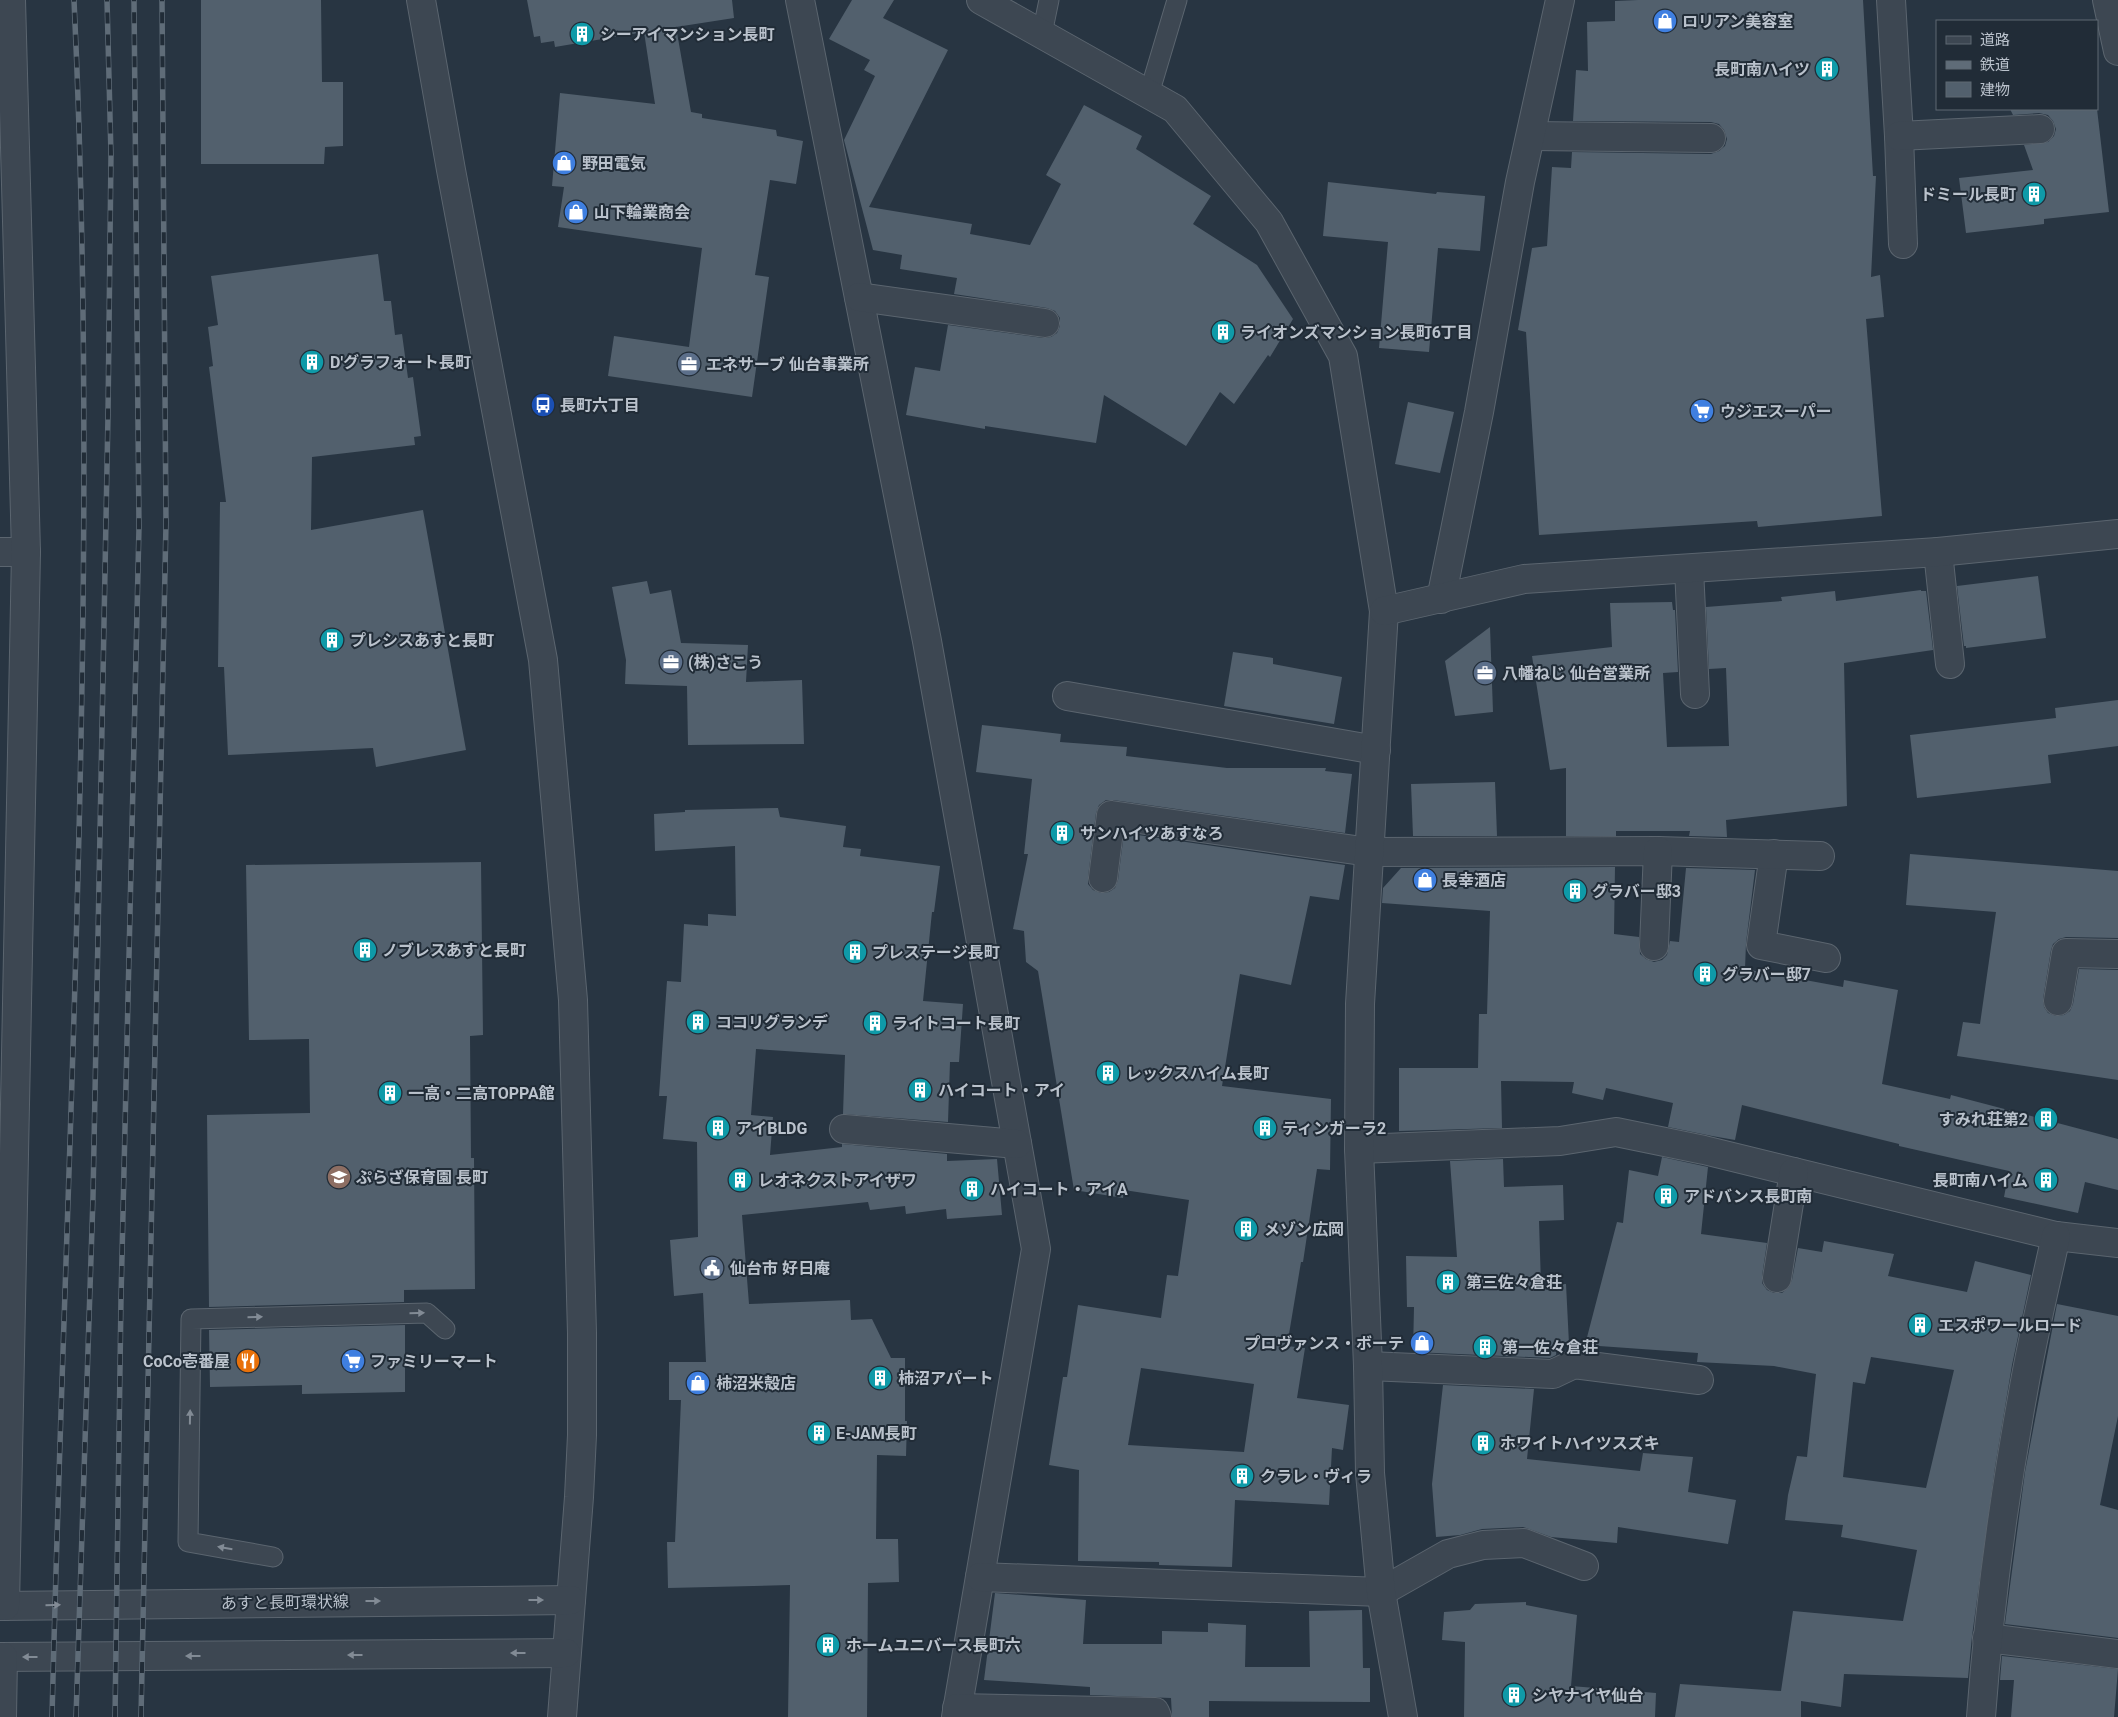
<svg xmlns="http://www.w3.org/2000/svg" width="2118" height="1717" font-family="Roboto,'Noto Sans JP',sans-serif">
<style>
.building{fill:#52606d;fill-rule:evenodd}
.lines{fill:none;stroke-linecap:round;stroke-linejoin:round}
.service-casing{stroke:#5b656f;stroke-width:21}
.minor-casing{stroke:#5b656f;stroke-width:30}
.tertiary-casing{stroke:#5b656f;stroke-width:30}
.service{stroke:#3d4752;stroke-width:19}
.minor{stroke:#3d4752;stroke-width:28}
.tertiary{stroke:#3d4752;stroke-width:28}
.rail-casing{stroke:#5f6c78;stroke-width:5.5}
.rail{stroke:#212c37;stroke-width:4;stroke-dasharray:11;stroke-linecap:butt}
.oneway{fill:#828b95}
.labels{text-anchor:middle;stroke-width:4;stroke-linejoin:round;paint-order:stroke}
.poi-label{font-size:16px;font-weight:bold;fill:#bac2cc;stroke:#212c37;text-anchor:start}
.street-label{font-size:16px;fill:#bac2cc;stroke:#212c37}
</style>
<rect width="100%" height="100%" fill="#283542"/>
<g class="building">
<polygon points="201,0 321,0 322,82 343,82 343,146 325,147 324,164 201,164"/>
<polygon points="527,0 732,0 734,18 676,27 691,112 702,114 702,118 776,130 777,136 803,141 796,184 770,180 755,275 769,277 752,397 608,376 614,336 689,347 702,248 558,227 564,187 552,186 560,93 655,104 644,32 555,47 554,41 541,43 540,36 534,37"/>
<polygon points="852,0 894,0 883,18 948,50 869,207 972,224 970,234 1030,245 1061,184 1046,175 1084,105 1142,136 1136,149 1211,196 1193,224 1257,265 1293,319 1270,357 1268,355 1234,404 1220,392 1186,446 1104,395 1096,443 985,426 985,429 906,415 915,367 940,371 948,325 1043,338 1051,337 1057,333 1060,326 1060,318 1055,311 1047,308 954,294 957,278 900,269 902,255 873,250 844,140 875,76 864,70 870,60 829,39"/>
<polygon points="1638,0 1863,0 1873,176 1876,176 1871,277 1880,275 1884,317 1866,319 1882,516 1758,527 1757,521 1539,535 1526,332 1518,330 1532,248 1547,246 1552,167 1571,168 1572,152 1711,154 1719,151 1725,146 1727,139 1724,130 1719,124 1711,122 1573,121 1576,70 1588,71 1587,22 1615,21 1615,1"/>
<polygon points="2010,109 2097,109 2109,212 2044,219 2044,224 1966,233 1959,178 2033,170 2024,145 2048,142 2054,136 2056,129 2053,121 2048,115 2039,113 2013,115"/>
<polygon points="1328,182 1436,194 1437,192 1485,196 1480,251 1438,248 1429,352 1379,348 1388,242 1323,236"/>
<polygon points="378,254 384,301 391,301 395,335 402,334 408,378 413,377 421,436 414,437 415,445 312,457 311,530 423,510 466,750 376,767 373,748 228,755 224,667 218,667 220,502 226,502 209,367 213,366 208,327 218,325 211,276"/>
<polygon points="1408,402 1454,412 1440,473 1395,464"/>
<polygon points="2038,576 2046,638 1966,648 1966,646 1964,646 1957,586"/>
<polygon points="647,581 650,594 671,590 681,643 748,645 746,682 802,680 804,744 688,745 687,686 625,684 626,660 612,587"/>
<polygon points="1921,590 1921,591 1926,591 1933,650 1844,663 1847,806 1726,820 1727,837 1689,836 1690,831 1616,831 1616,836 1566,836 1566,768 1550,770 1532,656 1612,647 1610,603 1672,602 1673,610 1675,610 1678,672 1663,673 1667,747 1729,746 1726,668 1709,669 1706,607 1782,601 1781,597 1835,591 1836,601"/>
<polygon points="1490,627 1493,712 1455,716 1445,661"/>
<polygon points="1233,652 1273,658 1273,664 1342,677 1334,724 1224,706"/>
<polygon points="2118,700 2118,746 2048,755 2051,783 1917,798 1910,735 2056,718 2055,708"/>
<path d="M982,725L1061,734L1060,742L1127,747L1126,756L1227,768H1326L1325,771L1352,774L1345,833L1113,800H1106L1099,805L1096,813L1088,877V884L1093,890L1101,893L1109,892L1115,888L1118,880L1124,833L1345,865L1339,900L1310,896L1291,985L1240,974L1222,1086L1331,1099L1330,1170L1317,1169L1303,1262H1301L1287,1346L1305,1348L1297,1398L1349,1405L1343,1450L1332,1448L1329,1505L1235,1500L1232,1567L1159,1565V1562L1078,1561L1079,1470L1049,1465L1063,1377H1067L1078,1305L1161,1318L1167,1275L1178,1276L1189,1200L1124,1190L1123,1198L1074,1190L1038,971L1026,962L1024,931L1013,929L1028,854H1024L1032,779L976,772ZM1141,1368L1254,1384L1244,1452L1128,1445Z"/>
<polygon points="1495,782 1497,836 1413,836 1411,784"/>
<polygon points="778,808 780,817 846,826 843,847 861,849 860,856 940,866 934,912 932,912 923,1001 963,1004 959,1062 950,1062 948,1122 843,1114 845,1055 756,1049 751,1115 773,1117 770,1155 842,1147 842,1144 947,1154 947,1161 997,1159 1002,1215 947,1219 946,1209 906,1214 905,1206 870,1210 868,1202 742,1215 749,1304 850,1300 851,1320 872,1319 891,1358 905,1358 905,1421 907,1421 906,1456 877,1455 876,1539 898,1539 899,1582 868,1583 867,1717 788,1717 790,1585 668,1588 667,1542 675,1542 681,1400 669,1400 669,1362 706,1362 703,1293 674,1296 670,1240 698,1237 697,1142 663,1139 667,1096 659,1096 667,981 681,982 684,924 708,926 708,914 736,916 735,846 655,851 654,814 685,812 685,810"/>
<polygon points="1910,854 2118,871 2118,938 2066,937 2059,939 2053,944 2051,950 2043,999 2044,1007 2048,1013 2056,1016 2064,1015 2070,1011 2073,1004 2079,969 2118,970 2118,1080 1957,1056 1963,1022 1980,1024 1996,912 1906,905"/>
<polygon points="481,862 483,1035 470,1036 471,1158 474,1158 475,1289 404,1290 404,1302 209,1307 207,1115 310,1113 309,1039 249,1040 246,865"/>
<polygon points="1615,867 1614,934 1639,937 1640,954 1646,959 1654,962 1662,960 1667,955 1670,941 1679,942 1686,868 1755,870 1746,943 1745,969 1843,987 1844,980 1898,990 1882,1084 1950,1099 1951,1095 2118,1139 2118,1190 2085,1182 2078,1213 2004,1197 2009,1171 1899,1146 1899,1144 1742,1105 1735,1140 1712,1136 1668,1127 1673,1103 1606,1088 1603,1100 1572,1093 1574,1082 1501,1081 1502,1128 1399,1131 1399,1068 1478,1068 1479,1014 1487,1014 1490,911 1382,903 1383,888 1401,868"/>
<path d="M1662,1157L1708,1167L1701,1234L1767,1243L1762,1276V1283L1767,1290L1774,1293H1782L1789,1287L1792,1280L1798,1248L1822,1252L1824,1241L1894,1254L1888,1276L1967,1292L1975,1261L2031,1275L2012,1365L1995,1467L1972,1636L1968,1678L1844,1674L1841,1707L1801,1701V1717H1675L1680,1684L1781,1691L1793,1611L1903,1621L1917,1550L1841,1537L1843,1525L1785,1520L1788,1495L1797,1456L1807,1457L1816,1374L1774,1366L1697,1362L1698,1353L1585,1345L1617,1222L1623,1223L1629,1170L1658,1176ZM1871,1357L1954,1370L1926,1488L1843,1477L1853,1382L1865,1384Z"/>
<polygon points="1503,1159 1504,1187 1563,1185 1564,1220 1539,1221 1541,1285 1566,1284 1569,1344 1557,1343 1556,1355 1550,1358 1413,1352 1414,1307 1407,1307 1406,1256 1457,1257 1450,1161"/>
<polygon points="2057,1304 2118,1316 2118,1416 2100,1505 2118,1510 2118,1638 2005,1624 2025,1472"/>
<polygon points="405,1325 405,1392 302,1394 302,1385 210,1387 209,1330"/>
<polygon points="1443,1385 1534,1389 1527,1459 1640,1471 1643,1453 1693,1457 1688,1492 1736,1500 1728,1544 1618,1527 1617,1543 1551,1537 1523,1527 1482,1529 1460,1535 1436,1537 1432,1484"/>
<polygon points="995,1593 1086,1600 1083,1644 1162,1644 1162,1631 1208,1632 1208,1623 1246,1625 1245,1667 1310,1667 1309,1611 1362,1610 1363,1668 1370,1668 1370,1702 1209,1701 1209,1717 1172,1717 1171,1698 1090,1695 1090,1687 984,1680"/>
<polygon points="1526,1602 1526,1605 1577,1615 1571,1686 1656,1693 1655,1717 1464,1717 1465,1642 1442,1640 1444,1612 1470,1610 1475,1604"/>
<polygon points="2002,1656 2118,1669 2114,1717 2011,1717 2014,1680 2000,1680"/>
</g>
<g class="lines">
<g class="service-casing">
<g id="service">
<polyline points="1042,34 1049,0"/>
<polyline points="1149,94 1177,0"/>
<polyline points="273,1557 188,1542 191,1319 427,1313 445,1329"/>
</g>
</g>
<g class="minor-casing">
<g id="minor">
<polyline points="800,0 927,641 1036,1249 956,1717"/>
<polyline points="1891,0 1899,136 1903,244"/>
<polyline points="2107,0 2118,51"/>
<polyline points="1531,136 1711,138"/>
<polyline points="1899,136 2040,129"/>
<polyline points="859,297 1045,323"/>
<polyline points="1938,552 1950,664"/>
<polyline points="1689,569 1695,694"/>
<polyline points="1441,599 1479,412 1520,182 1560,0"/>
<polyline points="1067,696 1376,750"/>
<polyline points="1774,854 1761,945 1826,958"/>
<polyline points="1103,878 1111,815 1369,852 1658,851 1820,856"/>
<polyline points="1654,946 1658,851"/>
<polyline points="2058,1001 2066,953 2118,954"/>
<polyline points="844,1129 1017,1144"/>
<polyline points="1359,1149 1560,1141 1616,1132 1704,1150 2056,1236 2118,1243"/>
<polyline points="1777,1278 1794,1172"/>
<polyline points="1368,1366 1553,1374 1574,1364 1699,1380"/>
<polyline points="980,1577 1381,1592 1448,1554 1483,1545 1524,1543 1584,1566"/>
<polyline points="1987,1638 2118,1654"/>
<polyline points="957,1708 1155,1712 1157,1717"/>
<path d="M1981,1717C1989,1607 2004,1496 2024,1387C2033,1336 2045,1286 2056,1236"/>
</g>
</g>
<g class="tertiary-casing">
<g id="tertiary">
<polyline points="421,0 451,170 543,660 573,1000 582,1333 582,1435 579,1497 562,1717"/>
<polyline points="981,0 1175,109 1269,222 1343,356 1384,611 1360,1004 1359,1149 1368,1366 1370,1473 1381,1592 1403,1717"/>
<polyline points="0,552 26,552"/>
<polyline points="1384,611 1524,579 1938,552 2118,534"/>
<polyline points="0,1606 571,1600"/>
<polyline points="5,1606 26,552 11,0"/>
<polyline points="0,1657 566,1653"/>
<polyline points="2,1717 3,1657"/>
</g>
</g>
<use href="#service" class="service"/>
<use href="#minor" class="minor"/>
<use href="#tertiary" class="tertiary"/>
<g class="rail-casing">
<g id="rail">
<path d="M52,1717C66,1145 101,572 74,0"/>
<polyline points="76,1717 93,1197 108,415 111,155 107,0"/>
<polyline points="115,1717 121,1299 139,527 134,0"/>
<polyline points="141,1717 166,523 162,0"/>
</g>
</g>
<use href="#rail" class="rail"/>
</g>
<defs><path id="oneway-solid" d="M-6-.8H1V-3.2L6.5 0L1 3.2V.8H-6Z" transform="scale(1.25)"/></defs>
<g class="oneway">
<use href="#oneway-solid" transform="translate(417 1313) rotate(-1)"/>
<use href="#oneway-solid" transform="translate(255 1317) rotate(-1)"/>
<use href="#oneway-solid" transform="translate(190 1417) rotate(-89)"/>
<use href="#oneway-solid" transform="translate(225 1548) rotate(-170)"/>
<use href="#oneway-solid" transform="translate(536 1600)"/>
<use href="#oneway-solid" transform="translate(373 1601)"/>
<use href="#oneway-solid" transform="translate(53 1605) rotate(-1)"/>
<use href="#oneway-solid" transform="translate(518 1653) rotate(-180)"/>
<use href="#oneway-solid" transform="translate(355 1655) rotate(180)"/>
<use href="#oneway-solid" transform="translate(193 1656) rotate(180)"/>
<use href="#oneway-solid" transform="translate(30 1657) rotate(180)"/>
</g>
<defs>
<g id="shop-disc" transform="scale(1.25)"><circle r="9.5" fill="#3f7fe0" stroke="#212c37"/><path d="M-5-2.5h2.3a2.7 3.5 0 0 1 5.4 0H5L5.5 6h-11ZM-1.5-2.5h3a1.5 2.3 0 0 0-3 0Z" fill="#fff"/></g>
<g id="building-disc" transform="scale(1.25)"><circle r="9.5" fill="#0f9aa8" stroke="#212c37"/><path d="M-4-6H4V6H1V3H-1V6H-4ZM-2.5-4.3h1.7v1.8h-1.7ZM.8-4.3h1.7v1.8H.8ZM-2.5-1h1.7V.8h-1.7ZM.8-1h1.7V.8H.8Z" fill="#fff"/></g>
<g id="office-disc" transform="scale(1.25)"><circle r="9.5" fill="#5c6f8a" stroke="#212c37"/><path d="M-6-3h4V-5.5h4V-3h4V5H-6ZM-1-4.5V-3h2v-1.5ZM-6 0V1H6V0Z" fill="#fff"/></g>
<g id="bus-disc" transform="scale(1.25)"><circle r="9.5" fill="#1a4fb4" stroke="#212c37"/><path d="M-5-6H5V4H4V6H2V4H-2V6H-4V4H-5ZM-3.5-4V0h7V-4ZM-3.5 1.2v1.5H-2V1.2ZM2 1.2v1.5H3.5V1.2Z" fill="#fff"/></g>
<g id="supermarket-disc" transform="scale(1.25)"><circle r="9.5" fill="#3f7fe0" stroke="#212c37"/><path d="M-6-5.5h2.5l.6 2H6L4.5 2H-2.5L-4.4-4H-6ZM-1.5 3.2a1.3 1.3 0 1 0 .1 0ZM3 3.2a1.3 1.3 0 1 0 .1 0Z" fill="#fff"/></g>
<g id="school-disc" transform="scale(1.25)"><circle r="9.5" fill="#8d6e63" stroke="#212c37"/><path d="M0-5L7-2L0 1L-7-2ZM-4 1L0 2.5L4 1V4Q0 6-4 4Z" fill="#fff"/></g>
<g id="civic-disc" transform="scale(1.25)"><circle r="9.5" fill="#5c6f8a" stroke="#212c37"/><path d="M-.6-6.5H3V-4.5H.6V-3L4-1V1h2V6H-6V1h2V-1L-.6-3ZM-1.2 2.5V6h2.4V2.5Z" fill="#fff"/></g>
<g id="restaurant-disc" transform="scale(1.25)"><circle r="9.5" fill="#e8710a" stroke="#212c37"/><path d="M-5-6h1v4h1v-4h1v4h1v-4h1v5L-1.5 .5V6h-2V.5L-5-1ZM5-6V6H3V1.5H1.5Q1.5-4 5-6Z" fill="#fff"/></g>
</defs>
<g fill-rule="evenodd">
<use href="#shop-disc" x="1665" y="21"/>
<use href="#building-disc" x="582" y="34"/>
<use href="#building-disc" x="1827" y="69"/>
<use href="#shop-disc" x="564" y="163"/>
<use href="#building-disc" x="2034" y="194"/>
<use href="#shop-disc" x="576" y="212"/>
<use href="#building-disc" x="1223" y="332"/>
<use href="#building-disc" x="312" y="362"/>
<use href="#office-disc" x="689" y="364"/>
<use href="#bus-disc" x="543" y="405"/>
<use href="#supermarket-disc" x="1702" y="411"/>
<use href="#building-disc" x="332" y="640"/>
<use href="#office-disc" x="671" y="662"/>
<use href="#office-disc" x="1485" y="673"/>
<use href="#building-disc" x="1062" y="833"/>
<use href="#shop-disc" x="1425" y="880"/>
<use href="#building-disc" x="1575" y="891"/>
<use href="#building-disc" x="365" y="950"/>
<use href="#building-disc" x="855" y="952"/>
<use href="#building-disc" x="1705" y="974"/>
<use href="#building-disc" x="698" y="1022"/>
<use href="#building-disc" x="875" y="1023"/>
<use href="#building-disc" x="1108" y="1073"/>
<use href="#building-disc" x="920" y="1090"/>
<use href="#building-disc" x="390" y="1093"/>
<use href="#building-disc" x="2046" y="1119"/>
<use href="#building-disc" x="718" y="1128"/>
<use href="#building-disc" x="1265" y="1128"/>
<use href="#school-disc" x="339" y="1177"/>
<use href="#building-disc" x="740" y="1180"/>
<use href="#building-disc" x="2046" y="1180"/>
<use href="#building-disc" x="972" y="1189"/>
<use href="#building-disc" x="1666" y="1196"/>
<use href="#building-disc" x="1246" y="1229"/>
<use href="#civic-disc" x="712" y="1268"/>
<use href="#building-disc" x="1448" y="1282"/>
<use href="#building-disc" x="1920" y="1325"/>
<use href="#shop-disc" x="1422" y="1343"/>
<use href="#building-disc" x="1485" y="1347"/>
<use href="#restaurant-disc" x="248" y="1361"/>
<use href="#supermarket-disc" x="353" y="1361"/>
<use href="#building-disc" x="880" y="1378"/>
<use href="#shop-disc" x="698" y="1383"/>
<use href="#building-disc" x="819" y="1433"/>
<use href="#building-disc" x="1483" y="1443"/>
<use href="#building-disc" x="1242" y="1476"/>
<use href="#building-disc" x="828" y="1645"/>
<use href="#building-disc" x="1514" y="1695"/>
</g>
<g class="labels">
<g class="poi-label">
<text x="1682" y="27">ロリアン美容室</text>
<text x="600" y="40">シーアイマンション長町</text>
<text x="1810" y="75" text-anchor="end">長町南ハイツ</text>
<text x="582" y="169">野田電気</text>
<text x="2016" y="200" text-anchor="end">ドミール長町</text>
<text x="594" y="218">山下輪業商会</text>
<text x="1240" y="338">ライオンズマンション長町6丁目</text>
<text x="330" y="368">D'グラフォート長町</text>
<text x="706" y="370">エネサーブ 仙台事業所</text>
<text x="560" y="411">長町六丁目</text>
<text x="1720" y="417">ウジエスーパー</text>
<text x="350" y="646">プレシスあすと長町</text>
<text x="688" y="668">(株)さこう</text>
<text x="1502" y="679">八幡ねじ 仙台営業所</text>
<text x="1080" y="839">サンハイツあすなろ</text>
<text x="1442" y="886">長幸酒店</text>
<text x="1592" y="897">グラバー邸3</text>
<text x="382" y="956">ノブレスあすと長町</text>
<text x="872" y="958">プレステージ長町</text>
<text x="1722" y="980">グラバー邸7</text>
<text x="716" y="1028">ココリグランデ</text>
<text x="892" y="1029">ライトコート長町</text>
<text x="1126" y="1079">レックスハイム長町</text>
<text x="938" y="1096">ハイコート・アイ</text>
<text x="408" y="1099">一高・二高TOPPA館</text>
<text x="2028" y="1125" text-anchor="end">すみれ荘第2</text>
<text x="736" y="1134">アイBLDG</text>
<text x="1282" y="1134">ティンガーラ2</text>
<text x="356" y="1183">ぷらざ保育園 長町</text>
<text x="758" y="1186">レオネクストアイザワ</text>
<text x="2028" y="1186" text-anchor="end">長町南ハイム</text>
<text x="990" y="1195">ハイコート・アイA</text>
<text x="1684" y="1202">アドバンス長町南</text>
<text x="1264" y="1235">メゾン広岡</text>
<text x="730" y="1274">仙台市 好日庵</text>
<text x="1466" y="1288">第三佐々倉荘</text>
<text x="1938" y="1331">エスポワールロード</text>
<text x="1404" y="1349" text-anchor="end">プロヴァンス・ボーテ</text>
<text x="1502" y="1353">第一佐々倉荘</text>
<text x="230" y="1367" text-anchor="end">CoCo壱番屋</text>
<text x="370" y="1367">ファミリーマート</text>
<text x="898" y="1384">柿沼アパート</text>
<text x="716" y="1389">柿沼米殻店</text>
<text x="836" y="1439">E-JAM長町</text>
<text x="1500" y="1449">ホワイトハイツスズキ</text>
<text x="1260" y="1482">クラレ・ヴィラ</text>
<text x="846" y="1651">ホームユニバース長町六</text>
<text x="1532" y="1701">シヤナイヤ仙台</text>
</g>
<g class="street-label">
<text transform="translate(285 1602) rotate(-1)" y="6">あすと長町環状線</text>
</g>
</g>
<rect x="1936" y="20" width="162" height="90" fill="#212c37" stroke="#5e6873"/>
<rect x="1946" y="36" width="25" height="8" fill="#3d4752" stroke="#5e6873"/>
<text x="1980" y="45" font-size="15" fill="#bac2cc">道路</text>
<rect x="1946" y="61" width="25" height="8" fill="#5f6c78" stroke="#5e6873"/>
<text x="1980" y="70" font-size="15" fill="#bac2cc">鉄道</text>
<rect x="1946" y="82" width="25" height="15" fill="#52606d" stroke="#5e6873"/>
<text x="1980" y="95" font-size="15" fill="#bac2cc">建物</text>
</svg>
